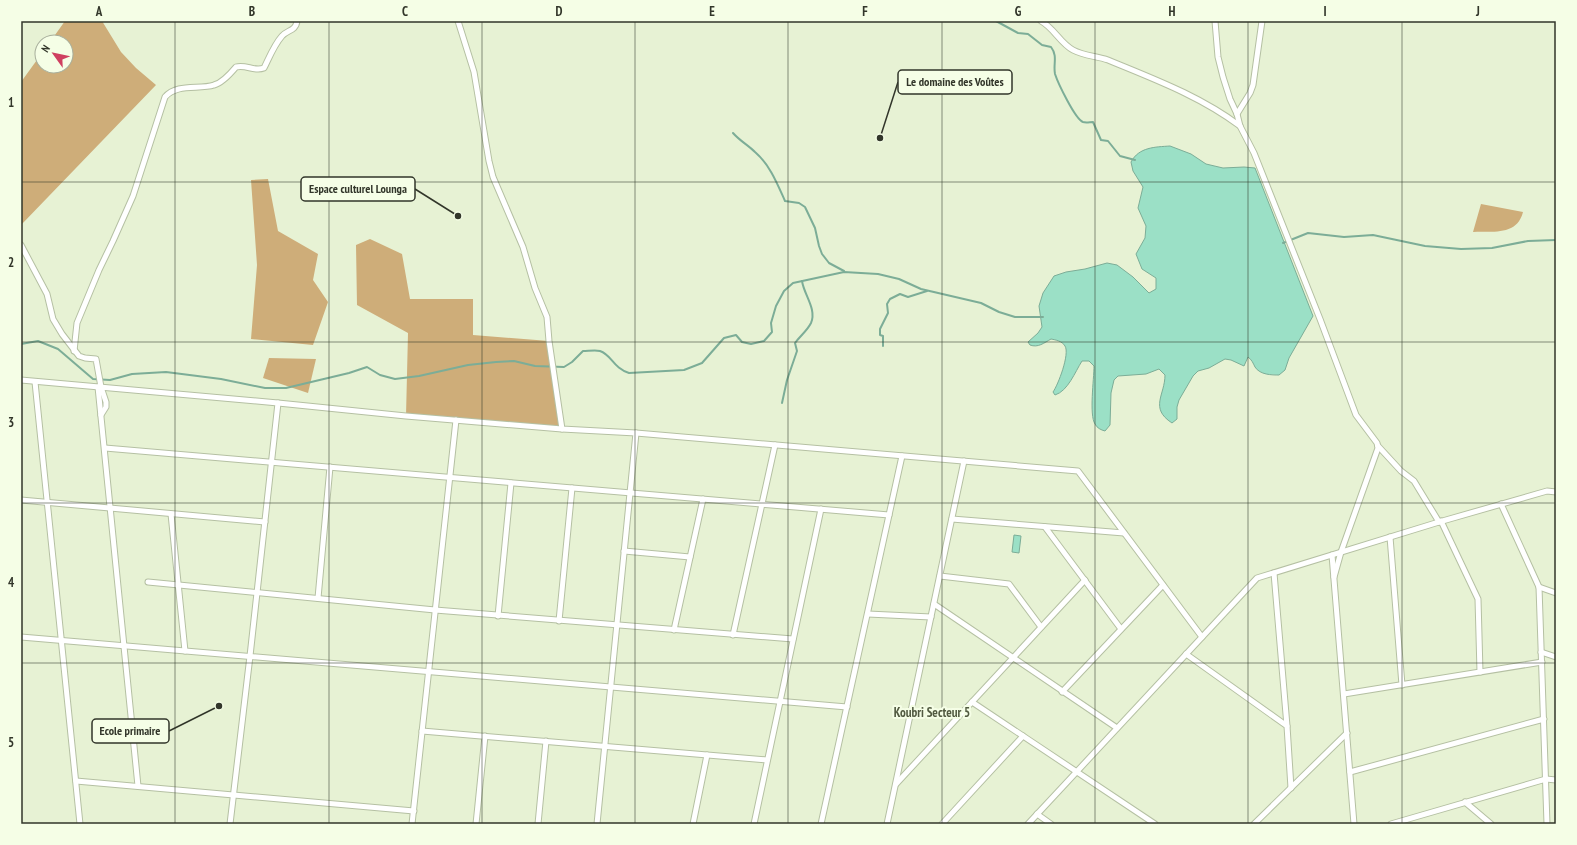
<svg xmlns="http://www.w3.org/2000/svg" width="1577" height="845" font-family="'PT Sans Narrow',sans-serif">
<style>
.forest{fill:#cead79}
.water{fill:#9be0c6;stroke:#7cad97}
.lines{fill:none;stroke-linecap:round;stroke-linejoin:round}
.stream{stroke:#7cad97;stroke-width:2}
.street-casing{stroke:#b5c0a3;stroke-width:7}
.street{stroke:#fff;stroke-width:5}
.grid{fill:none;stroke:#32362a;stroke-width:1;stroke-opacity:0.55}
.labels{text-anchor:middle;stroke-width:4;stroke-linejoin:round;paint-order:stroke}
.quarter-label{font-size:13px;font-weight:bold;fill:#525b41;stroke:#f5fee6}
.leader{fill:none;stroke:#32362a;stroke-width:1.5}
.callout-dot{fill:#32362a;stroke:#f5fee6;stroke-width:1.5}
.callout{fill:#f5fee6;stroke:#32362a;stroke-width:1.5}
.callout-label{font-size:12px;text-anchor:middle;font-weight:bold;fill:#32362a}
.neatline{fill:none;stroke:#32362a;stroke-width:1.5}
.grid-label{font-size:13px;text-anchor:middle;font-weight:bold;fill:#32362a}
</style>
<rect width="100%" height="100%" fill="#e7f2d4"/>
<g class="forest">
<polygon points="65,21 102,21 121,52 136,68 156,85 21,225 21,82 42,53 42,66 66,66 66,42 50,42"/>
<polygon points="268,179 278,231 318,254 313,280 328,302 313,345 251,339 257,265 251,180"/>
<path d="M1481,204L1523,212C1517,236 1493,231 1473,232Z"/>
<polygon points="370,239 402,254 410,299 473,299 473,335 549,341 562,429 406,416 408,333 357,305 356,245"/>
<polygon points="269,358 316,359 308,393 263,378"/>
</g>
<g class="water">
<path d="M1170,146L1191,154L1206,164L1223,168L1244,167L1255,168L1313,316L1289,358L1285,370L1279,375C1272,375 1260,375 1255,367C1253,363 1252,360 1248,357L1244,366L1231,360L1225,359L1209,368L1198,371L1193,376L1179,400L1177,407V419L1172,423C1149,408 1165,395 1165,375L1159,369L1146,374L1118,376L1114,380L1111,393L1110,425L1105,431C1101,430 1097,428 1095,424C1089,415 1094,379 1094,366L1089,361H1082C1075,372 1068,391 1055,395L1053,392C1058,385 1070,354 1065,346C1062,341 1056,340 1051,339C1044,343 1038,348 1030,345L1028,342L1038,333L1042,327L1039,306L1043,293L1054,276L1066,272L1085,269L1107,263L1117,265L1133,277L1149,293L1156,289V278L1142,269L1136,254L1145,238L1146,226L1138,208L1143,187L1133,171L1131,162C1139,147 1155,147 1170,146Z"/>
<polygon points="1014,535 1021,536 1019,553 1012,552"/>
</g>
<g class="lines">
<g class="stream">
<path d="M996,21L1018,33L1028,34L1042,45L1051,47C1058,56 1053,64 1055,74C1058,83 1075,119 1083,122C1086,123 1090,122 1093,122L1101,140L1108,141L1120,156L1135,160"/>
<path d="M733,133C740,141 748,145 755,152C770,165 777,183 785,201L799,203L805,207L815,228L819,246L822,254L829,263L844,271"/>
<polyline points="1283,243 1308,233 1344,237 1373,235 1425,246 1461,249 1492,248 1528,241 1556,240"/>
<path d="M21,344L38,341L58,349L93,379L110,380L132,374L166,372L221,379L265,388H286L349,373L367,367L380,375L395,379L419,376L468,365L496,362L514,361L535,366L564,367L572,362L583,351C588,351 596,350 600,351C612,355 613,368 629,373L684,370L702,363L724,338L736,335L742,342L751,344L764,341L772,332L771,323L776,306L784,291L793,283L844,272L878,274L899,279L921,289L981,303L999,312L1015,317H1043"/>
<polyline points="883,346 883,336 880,335 880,329 888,313 887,304 890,299 900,294 908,297 927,291"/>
<path d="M782,403L787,380L797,351L795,343C800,336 807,331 811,323C817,309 804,295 802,281"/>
</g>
<g class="street-casing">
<g id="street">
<polyline points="458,21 474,72 489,161 493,177 523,247 535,288 547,317 549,341 562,429"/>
<path d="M1041,21C1054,28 1060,43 1073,50C1084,56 1097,56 1108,60C1154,79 1200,96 1240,126"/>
<polyline points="1215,21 1218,57 1223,77 1230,99 1237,114 1240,126 1254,153 1320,319 1356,415 1377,443 1378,448 1341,552 1334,577"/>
<polyline points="1237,114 1250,93 1253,85 1262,21"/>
<polyline points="21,245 47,294 53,319 62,334 79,356 85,358 96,359 101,387 106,402 106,407 101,415"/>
<path d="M74,351L77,323L99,270L113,241L133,196L165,97C177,83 199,90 214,85C222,83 231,73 236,67C246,64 254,72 264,68C269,58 274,45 282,36C287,30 296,31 297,21"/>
<polyline points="21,380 278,403 406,416 562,429 636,433 1078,471 1202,637"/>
<polyline points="35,382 80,824"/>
<polyline points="98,387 138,786"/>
<polyline points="1378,446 1401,471 1414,481 1439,522"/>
<polyline points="105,448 889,515"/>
<polyline points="21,500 265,522"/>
<polyline points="1501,504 1539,587 1547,824"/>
<polyline points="171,514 185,651"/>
<polyline points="952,519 1124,533"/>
<polyline points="1441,521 1478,599 1480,672"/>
<polyline points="1045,527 1121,629"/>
<polyline points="1390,537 1402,685"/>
<polyline points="624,551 690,557"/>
<polyline points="1332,555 1354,824"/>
<polyline points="1274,573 1287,726"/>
<polyline points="940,576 1009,584 1041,627"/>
<polyline points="148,582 435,610 793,639"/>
<polyline points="1539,587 1556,593"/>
<polyline points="318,598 330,467"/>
<polyline points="934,604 1117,728"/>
<polyline points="868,614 931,617"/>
<polyline points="498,616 511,483"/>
<polyline points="559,621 572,488"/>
<polyline points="674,630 703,499"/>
<polyline points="733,635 775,445"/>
<polyline points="21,637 847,707"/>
<polyline points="1541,652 1556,657"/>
<polyline points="1186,654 1287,726 1291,788"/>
<polyline points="1062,692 1163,585"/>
<polyline points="1344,694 1542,662"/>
<polyline points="972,702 1155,824"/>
<polyline points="422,731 767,760"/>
<polyline points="1350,772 1544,719"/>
<polyline points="76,781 414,811"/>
<polyline points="896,784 1085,580"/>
<polyline points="1465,802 1491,824"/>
<polyline points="1037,814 1051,824"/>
<polyline points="230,824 250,656 278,403"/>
<polyline points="412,824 456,420"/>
<polyline points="476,824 485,736"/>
<polyline points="538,824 546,741"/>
<polyline points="597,824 636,433"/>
<polyline points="693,824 707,755"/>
<polyline points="754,824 821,509"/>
<polyline points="821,824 902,456"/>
<polyline points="887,824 964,461"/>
<polyline points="942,824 1023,736"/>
<polyline points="1028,824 1257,578 1439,522 1547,491 1556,492"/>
<polyline points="1254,824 1347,733"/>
<polyline points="1391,824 1546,779 1556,780"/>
</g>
</g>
<use href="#street" class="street"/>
</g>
<path class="grid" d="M175,21V824M329,21V824M482,21V824M635,21V824M788,21V824M942,21V824M1095,21V824M1248,21V824M1402,21V824M21,182H1556M21,342H1556M21,503H1556M21,663H1556"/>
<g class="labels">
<g class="quarter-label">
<text x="932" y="717">Koubri Secteur 5</text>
</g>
</g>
<path class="leader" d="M880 138L898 82M458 216L415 189M219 706L169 731"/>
<g class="callout-dot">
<circle cx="880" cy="138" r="4"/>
<circle cx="458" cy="216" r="4"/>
<circle cx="219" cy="706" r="4"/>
</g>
<g class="callout">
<rect x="898" y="70" width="114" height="24" rx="4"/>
<rect x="301" y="177" width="114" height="24" rx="4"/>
<rect x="92" y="719" width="77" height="24" rx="4"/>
</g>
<g class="callout-label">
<text x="955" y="86">Le domaine des Voûtes</text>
<text x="358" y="193">Espace culturel Lounga</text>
<text x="130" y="735">Ecole primaire</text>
</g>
<rect width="1577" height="845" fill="none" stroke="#f5fee6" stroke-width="44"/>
<g transform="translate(54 54) rotate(303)"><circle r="19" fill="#f5fee6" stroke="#a7ae9b"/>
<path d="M0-3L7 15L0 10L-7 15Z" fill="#cf4060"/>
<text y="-6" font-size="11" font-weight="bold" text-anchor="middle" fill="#32362a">N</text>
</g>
<rect x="22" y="22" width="1533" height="801" class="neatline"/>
<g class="grid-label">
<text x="99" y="16">A</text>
<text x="252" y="16">B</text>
<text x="405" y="16">C</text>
<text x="559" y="16">D</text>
<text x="712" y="16">E</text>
<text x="865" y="16">F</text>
<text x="1018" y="16">G</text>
<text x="1172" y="16">H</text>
<text x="1325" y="16">I</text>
<text x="1478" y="16">J</text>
<text x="11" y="107">1</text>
<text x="11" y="267">2</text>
<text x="11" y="427">3</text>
<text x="11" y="587">4</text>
<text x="11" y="747">5</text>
</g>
</svg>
